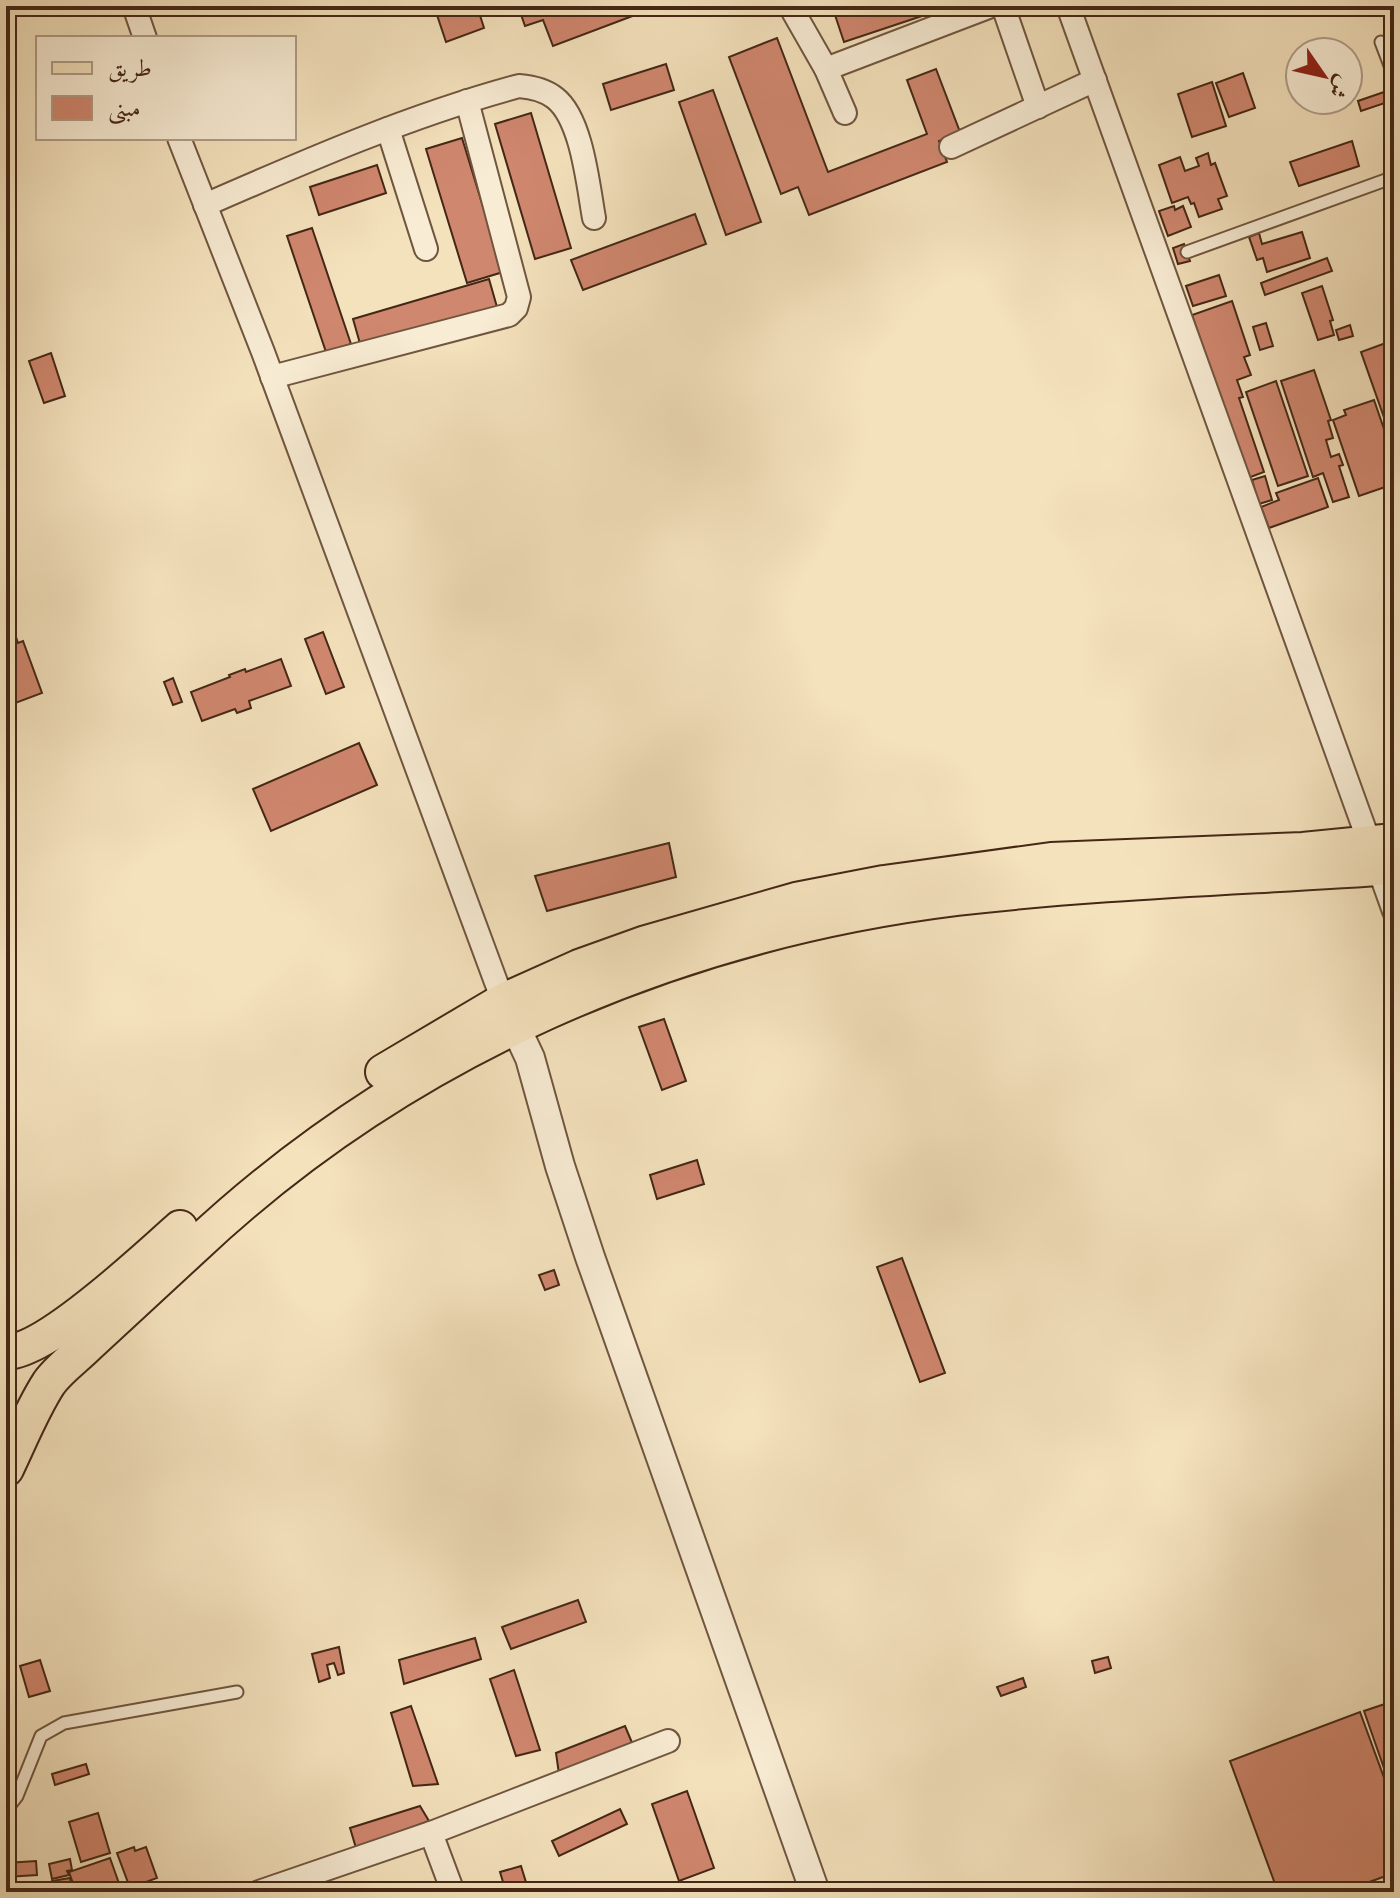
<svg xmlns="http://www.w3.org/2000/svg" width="1400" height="1898" font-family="'IM FELL Great Primer',Amiri,serif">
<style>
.building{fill:#d0876f;stroke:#442715;stroke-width:2}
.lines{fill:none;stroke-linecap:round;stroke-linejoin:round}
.service-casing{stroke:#70563f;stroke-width:15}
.minor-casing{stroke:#70563f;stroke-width:26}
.tertiary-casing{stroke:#70563f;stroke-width:32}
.primary-casing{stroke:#442715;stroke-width:38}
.service{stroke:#f8ecd4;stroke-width:11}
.minor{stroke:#f8ecd4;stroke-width:22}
.tertiary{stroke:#f8ecd4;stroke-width:28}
.primary{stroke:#f4e2bd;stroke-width:34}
</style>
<rect width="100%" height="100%" fill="#f4e2bd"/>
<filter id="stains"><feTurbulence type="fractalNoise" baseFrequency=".0025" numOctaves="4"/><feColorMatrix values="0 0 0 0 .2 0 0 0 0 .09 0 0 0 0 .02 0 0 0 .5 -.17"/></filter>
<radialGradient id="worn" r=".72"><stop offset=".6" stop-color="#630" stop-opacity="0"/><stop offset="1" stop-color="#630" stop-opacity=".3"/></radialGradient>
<g class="building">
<polygon points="434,6 477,6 484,28 446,42"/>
<polygon points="518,6 659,6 553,46 543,20 525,26"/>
<polygon points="814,6 952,6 844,42 833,9 816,14"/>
<polygon points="777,38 828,172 927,134 907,80 936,69 960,132 939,141 947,162 809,215 798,187 781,194 729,57"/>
<polygon points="666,64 674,90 611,110 603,84"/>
<polygon points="1243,73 1255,108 1229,117 1216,83"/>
<polygon points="1212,82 1226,126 1192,137 1178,94"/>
<polygon points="713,90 761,222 726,235 679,102"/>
<polygon points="1384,92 1388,102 1361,111 1358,101"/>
<polygon points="531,113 571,248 535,259 495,124"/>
<polygon points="462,138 503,272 467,283 426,149"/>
<polygon points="1352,141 1359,166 1299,186 1290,162"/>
<polygon points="1208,153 1211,165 1215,163 1227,196 1218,199 1222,209 1199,217 1194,203 1191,204 1188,197 1172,203 1159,165 1180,157 1185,171 1199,166 1196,158"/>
<polygon points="377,165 386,193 319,215 310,187"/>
<polygon points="1174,206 1175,210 1183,206 1191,227 1168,236 1159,211"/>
<polygon points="695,214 706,244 583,290 571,260"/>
<polygon points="312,228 351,344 326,352 287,236"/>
<polygon points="1302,232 1310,258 1267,272 1263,258 1257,260 1249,237 1259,233 1262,244"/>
<polygon points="1184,244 1190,261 1178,264 1173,248"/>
<polygon points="1327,258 1332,271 1265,295 1261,283"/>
<polygon points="1219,275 1226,296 1193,306 1186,286"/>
<polygon points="489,279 497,307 361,347 353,319"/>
<polygon points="1322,286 1333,320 1330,321 1334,335 1318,340 1302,293"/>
<polygon points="1232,301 1250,355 1244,357 1251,375 1237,380 1243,397 1239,398 1264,472 1248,478 1192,315"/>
<polygon points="1266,323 1273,346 1260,350 1253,327"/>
<polygon points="1350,325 1353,336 1339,340 1336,330"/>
<polygon points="1394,340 1394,446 1361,352"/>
<polygon points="51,353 65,396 44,403 29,361"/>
<polygon points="1314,370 1331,420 1328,421 1333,438 1326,440 1331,457 1339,454 1343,465 1339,466 1349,497 1333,502 1323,473 1313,477 1281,381"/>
<polygon points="1276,381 1308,476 1278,486 1246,392"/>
<polygon points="1374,400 1394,458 1394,484 1359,496 1333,420 1346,415 1344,410"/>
<polygon points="1265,476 1272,500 1259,504 1252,480"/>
<polygon points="1318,478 1328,507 1269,528 1261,507 1279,500 1276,493"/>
<polygon points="6,620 10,629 13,628 18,643 23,641 42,693 10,705 6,693"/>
<polygon points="323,632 344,687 326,694 305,639"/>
<polygon points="281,659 291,686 249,701 251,708 237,713 235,709 202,721 191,692 230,677 229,675 245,669 246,672"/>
<polygon points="173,678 182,702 173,705 164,682"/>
<polygon points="359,743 377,785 271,831 253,789"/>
<polygon points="669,843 676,877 547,911 535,876"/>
<polygon points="664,1019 686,1081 662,1090 639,1027"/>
<polygon points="697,1160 704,1184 657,1199 650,1175"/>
<polygon points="902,1258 945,1373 920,1382 877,1267"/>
<polygon points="554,1270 559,1285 545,1290 539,1275"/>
<polygon points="578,1600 586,1622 511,1649 502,1627"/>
<polygon points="475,1638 481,1659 404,1684 399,1660"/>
<polygon points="339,1647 344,1673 338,1675 334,1663 327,1665 330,1678 319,1682 312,1654"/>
<polygon points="1108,1657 1111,1668 1095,1673 1092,1661"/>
<polygon points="40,1660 50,1691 29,1697 20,1666"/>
<polygon points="514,1670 540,1750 516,1756 490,1679"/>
<polygon points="1023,1678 1026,1687 1001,1696 997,1687"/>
<polygon points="1394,1701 1394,1771 1386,1774 1364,1711"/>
<polygon points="411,1706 438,1784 413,1786 391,1713"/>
<polygon points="1360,1712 1394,1805 1394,1873 1342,1892 1278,1892 1230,1761"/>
<polygon points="625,1726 633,1745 559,1774 556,1753"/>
<polygon points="86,1764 89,1774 55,1785 52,1774"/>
<polygon points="687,1791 714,1868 679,1881 652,1804"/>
<polygon points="420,1806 429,1821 356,1848 350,1828"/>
<polygon points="620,1809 627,1824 559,1856 552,1841"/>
<polygon points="98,1813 110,1853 81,1862 69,1822"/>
<polygon points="134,1847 135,1851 146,1847 157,1878 130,1888 117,1853"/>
<polygon points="110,1858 122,1892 76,1892 69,1872"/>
<polygon points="70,1859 72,1870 67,1871 69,1875 52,1879 49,1864"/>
<polygon points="36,1861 37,1875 6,1877 6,1863"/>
<polygon points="521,1866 529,1892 506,1892 500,1872"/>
<polygon points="70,1878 73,1892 54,1892 52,1881"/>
</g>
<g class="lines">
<g class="service-casing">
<g id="service">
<polyline points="1381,42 1394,76"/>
<polyline points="1187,252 1394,177"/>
<polyline points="6,1810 17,1796 41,1736 64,1723 237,1692"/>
</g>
</g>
<g class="minor-casing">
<g id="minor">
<polyline points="134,6 145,38"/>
<polyline points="790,6 826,69 991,6"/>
<polyline points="1003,6 1038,107"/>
<polyline points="1068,6 1394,911"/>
<polyline points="826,69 845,113"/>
<polyline points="388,129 426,249"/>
<polyline points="179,138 263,352 503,1001"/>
<polyline points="951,147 1095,80"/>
<path d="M205,205C308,160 411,115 519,86C531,87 545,90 555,98C582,119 588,185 594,218"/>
<polyline points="272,377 509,315 516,308 519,297 467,101"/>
<polyline points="431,1833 453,1892"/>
<polyline points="259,1892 431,1833 668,1741"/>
</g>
</g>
<g class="tertiary-casing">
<polyline id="tertiary" points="507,1009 530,1058 560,1166 590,1257 815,1892"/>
</g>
<g class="primary-casing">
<g id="primary">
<polyline points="383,1072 503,1001 579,967 646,943 796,900 884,883 1051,860 1303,850 1394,841"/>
<path d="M6,1352C46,1352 147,1258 180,1228"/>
<path d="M6,1469C20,1440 32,1409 49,1383C59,1369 76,1357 89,1344C124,1312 159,1279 194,1247C403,1050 673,933 957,898C1102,881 1248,877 1394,867"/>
</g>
</g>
<use href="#service" class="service"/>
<use href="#minor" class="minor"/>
<use href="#tertiary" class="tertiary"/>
<use href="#primary" class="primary"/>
</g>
<rect width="1400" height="1898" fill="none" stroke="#f4e2bd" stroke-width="32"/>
<rect x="8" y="8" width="1384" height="1882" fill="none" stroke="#442715" stroke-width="4"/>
<rect x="16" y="16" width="1368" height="1866" fill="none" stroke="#442715" stroke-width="2"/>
<rect x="36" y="36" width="260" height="104" fill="#f8ecd4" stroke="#b09d88" stroke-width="2"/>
<rect x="52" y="62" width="40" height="12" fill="#f4e2bd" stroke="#b09d88" stroke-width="2"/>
<text x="108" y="76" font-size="24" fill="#442715">طريق</text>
<rect x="52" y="96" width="40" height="24" fill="#d0876f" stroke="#b09d88" stroke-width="2"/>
<text x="108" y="116" font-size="24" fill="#442715">مبنى</text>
<g transform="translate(1324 76) rotate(124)"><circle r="38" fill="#f8ecd4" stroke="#b09d88" stroke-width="2"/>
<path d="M0-6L14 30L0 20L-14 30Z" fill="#8f2418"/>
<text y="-12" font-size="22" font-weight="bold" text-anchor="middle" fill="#442715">ش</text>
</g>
<rect width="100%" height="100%" filter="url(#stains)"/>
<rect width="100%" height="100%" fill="url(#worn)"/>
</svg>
